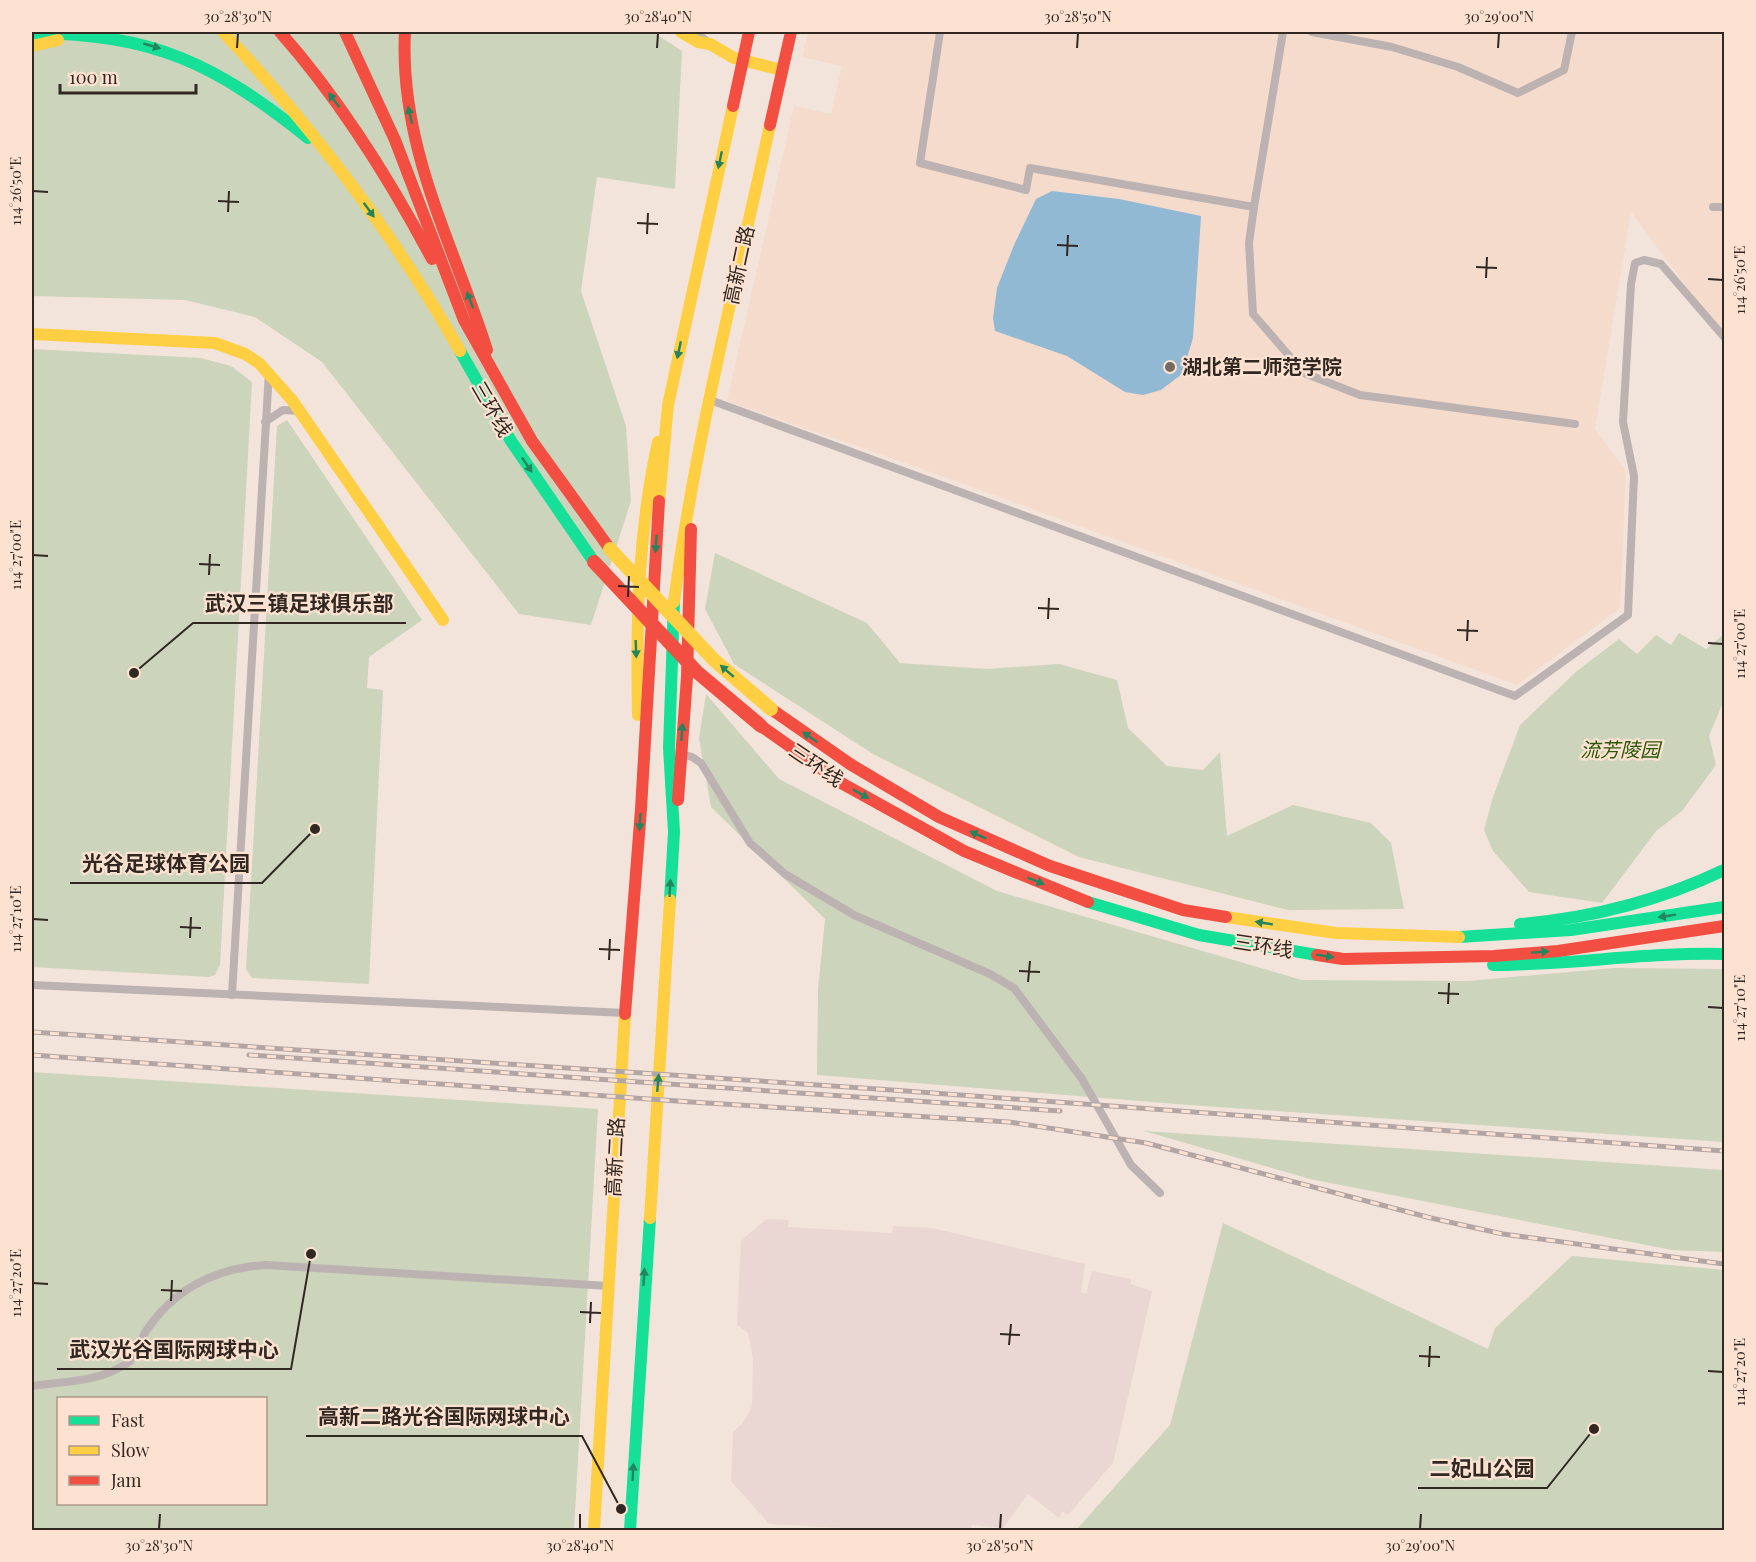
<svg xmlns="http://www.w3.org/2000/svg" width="1756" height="1562" font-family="'Playfair Display','Noto Sans SC',serif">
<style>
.commercial{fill:#ead6d2}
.built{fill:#f4dbcb}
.green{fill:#ccd4bb;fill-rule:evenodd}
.water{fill:#92b9d3}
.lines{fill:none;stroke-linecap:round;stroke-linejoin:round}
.street{stroke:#bdb2b2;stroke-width:8}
.fast{stroke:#16e098;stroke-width:12}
.slow{stroke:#ffcf43;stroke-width:12}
.jam{stroke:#f24e42;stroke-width:12}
.rail-casing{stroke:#b2a6a4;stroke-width:5}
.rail{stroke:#fde2d1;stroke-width:3;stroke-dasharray:9;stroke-linecap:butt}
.slow-bridge{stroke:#ffcf43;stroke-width:14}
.jam-bridge{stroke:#f24e42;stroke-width:14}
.oneway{fill:#24845d}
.ticks{fill:none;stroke:#322822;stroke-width:2}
.poi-dot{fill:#766a63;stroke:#fde2d1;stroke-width:2}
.labels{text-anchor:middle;stroke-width:4.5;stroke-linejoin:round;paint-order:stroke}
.street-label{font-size:20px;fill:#322822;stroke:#fde2d1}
.poi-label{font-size:20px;font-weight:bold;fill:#322822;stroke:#fde2d1;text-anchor:start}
.park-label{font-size:20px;font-style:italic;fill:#285908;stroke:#fde2d1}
.leader{fill:none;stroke:#322822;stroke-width:2}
.callout-dot{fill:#322822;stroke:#fde2d1;stroke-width:2}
.callout-label{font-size:21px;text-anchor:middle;font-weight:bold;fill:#322822;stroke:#fde2d1;stroke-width:4.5;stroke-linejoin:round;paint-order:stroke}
.neatline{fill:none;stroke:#322822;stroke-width:2}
.ticks-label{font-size:15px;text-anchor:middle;fill:#322822}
</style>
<rect width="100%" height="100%" fill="#f3e4db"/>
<polygon class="commercial" points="766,1219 789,1220 788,1227 892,1233 893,1226 932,1228 1085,1264 1081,1292 1086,1294 1092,1271 1131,1279 1131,1284 1152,1291 1113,1463 1068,1515 1062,1511 1059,1518 1028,1494 1003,1528 972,1525 970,1530 879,1530 769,1524 731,1481 733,1432 743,1423 752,1406 753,1358 748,1333 737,1325 741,1241"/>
<polygon class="built" points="808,32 1724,32 1724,334 1720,332 1631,212 1595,429 1626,471 1620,608 1517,685 911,465 727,401 794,106 831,114 842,66 802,57"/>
<g class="green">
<polygon points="32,32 653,32 682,51 675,189 597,177 581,291 626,426 631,501 591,625 519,614 322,362 255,317 185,300 32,296"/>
<polygon points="32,349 201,358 231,366 252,382 220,965 215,975 209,977 32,967"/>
<polygon points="287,420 422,620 369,657 367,688 383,690 369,984 252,978 246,969 277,426"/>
<polygon points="715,553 867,623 900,663 987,669 1059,664 1117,680 1128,728 1167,766 1203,770 1220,752 1227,836 1293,805 1371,823 1391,843 1404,909 1288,910 1079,857 873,754 734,664 705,609"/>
<polygon points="1679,633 1706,649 1724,634 1724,700 1709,736 1716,765 1682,811 1656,831 1602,903 1529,892 1493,851 1484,830 1492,800 1520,725 1578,670 1619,639 1637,654 1656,635 1671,645"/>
<polygon points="706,694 779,779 997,891 1302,980 1468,981 1614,968 1724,969 1724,1142 1189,1105 817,1075 818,989 825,919 711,807 699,738"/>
<path d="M32,1072L598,1109L574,1530H32ZM58,1398H266V1504H58Z"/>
<polygon points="1144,1131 1724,1170 1724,1252 1672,1250 1310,1179"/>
<polygon points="1223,1223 1488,1349 1495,1328 1572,1256 1724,1270 1724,1530 1076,1530 1170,1425"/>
</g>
<polygon class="water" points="1052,191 1119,199 1201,216 1193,338 1182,374 1161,390 1143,395 1125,392 1067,356 995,331 993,318 997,288 1014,245 1036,199"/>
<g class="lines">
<g class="street">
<polyline points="696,32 708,42"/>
<polyline points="940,32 920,163 1026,190 1030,168 1254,207 1283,32"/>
<polyline points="1312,32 1392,47 1458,67 1518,93 1564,70 1572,32"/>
<polyline points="1254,207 1249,243 1253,314 1304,373 1360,395 1575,424"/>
<polyline points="1713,207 1724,207"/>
<polyline points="710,400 1515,696 1628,615 1634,476 1623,422 1631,284 1635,263 1644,260 1661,264 1724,337"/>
<polyline points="265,422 283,410 300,411"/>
<polyline points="681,754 692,757 701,763 750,843 785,874 854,915 990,974 1014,988 1082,1079 1131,1165 1160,1193"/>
<polyline points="32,985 625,1013"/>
<polyline points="232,995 269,372"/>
<path d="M32,1386C65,1381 99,1383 129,1362C136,1357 141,1339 146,1331C174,1289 216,1268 266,1265L608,1286"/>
</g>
<g class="fast">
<path d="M32,33C154,34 214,63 308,138"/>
<polyline points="460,351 511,441 594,562"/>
<polyline points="670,900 674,832 669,748 674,602"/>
<polyline points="1088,902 1199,935 1317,955"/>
<path d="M1520,924C1592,918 1659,901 1724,870"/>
<polyline points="1459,937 1571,930 1724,907"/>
<path d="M1493,965C1570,965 1647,952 1724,954"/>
<polyline points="630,1530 650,1218"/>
</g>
<g class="slow">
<path d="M223,32C314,129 395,236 460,351"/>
<polyline points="681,32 698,42 710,44"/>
<polyline points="710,44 734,58 782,70"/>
<polyline points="32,46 58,40"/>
<polyline points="32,334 215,343 245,354 259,363 292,400 443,620"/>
<polyline points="659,501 668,405 733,106"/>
<path d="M674,602C695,441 736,283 770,125"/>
<path d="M638,715C636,623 638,532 658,442"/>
<polyline points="1226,917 1336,933 1459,937"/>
<polyline points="650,1218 670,900"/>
<polyline points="594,1530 625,1014"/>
</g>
<g class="jam">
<path d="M280,32C341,101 389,178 432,259"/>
<polyline points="345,32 395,140 464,320 532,441 610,549"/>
<path d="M405,32C399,147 453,243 487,350"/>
<polyline points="733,106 749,32"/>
<polyline points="770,125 791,32"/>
<polyline points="771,709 850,764 939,817 1050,866 1183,910 1226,917"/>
<polyline points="761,726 843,784 964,851 1088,902"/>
<polyline points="678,800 687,677 691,529"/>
<polyline points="1317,955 1343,959 1494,956 1558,951 1724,926"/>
<polyline points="625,1014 641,809 659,501"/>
</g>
<g class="rail-casing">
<g id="rail">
<polyline points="32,1032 892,1090 1724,1151"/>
<polyline points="32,1055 691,1102 1009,1122 1146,1143 1431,1218 1503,1234 1724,1264"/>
<polyline points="249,1055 1060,1111"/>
</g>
</g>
<use href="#rail" class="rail"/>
<polyline class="slow-bridge" points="610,549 714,660 771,709"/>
<polyline class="jam-bridge" points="594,562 697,672 761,726"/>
</g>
<defs><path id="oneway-solid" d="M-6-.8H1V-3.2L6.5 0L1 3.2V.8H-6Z" transform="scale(1.5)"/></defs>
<g class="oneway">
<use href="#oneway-solid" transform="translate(152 46) rotate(16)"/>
<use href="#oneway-solid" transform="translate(334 100) rotate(-127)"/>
<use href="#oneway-solid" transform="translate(410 115) rotate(-103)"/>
<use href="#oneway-solid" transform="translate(720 160) rotate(102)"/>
<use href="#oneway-solid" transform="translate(369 210) rotate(54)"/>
<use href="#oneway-solid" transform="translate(470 300) rotate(-111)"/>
<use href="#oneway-solid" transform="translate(679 350) rotate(102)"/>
<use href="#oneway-solid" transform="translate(527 465) rotate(56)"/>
<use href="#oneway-solid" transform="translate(656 544) rotate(94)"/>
<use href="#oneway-solid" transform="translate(636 649) rotate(88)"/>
<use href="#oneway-solid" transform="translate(727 671) rotate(-139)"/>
<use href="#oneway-solid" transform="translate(682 732) rotate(-86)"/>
<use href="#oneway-solid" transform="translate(810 737) rotate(-145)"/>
<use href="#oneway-solid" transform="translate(861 794) rotate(29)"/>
<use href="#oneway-solid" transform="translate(640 822) rotate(94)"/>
<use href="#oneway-solid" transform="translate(978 835) rotate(-156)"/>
<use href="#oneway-solid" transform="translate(1036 881) rotate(22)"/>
<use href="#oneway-solid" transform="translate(670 888) rotate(-87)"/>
<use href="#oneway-solid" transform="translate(1667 916) rotate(171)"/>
<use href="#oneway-solid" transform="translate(1264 923) rotate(-171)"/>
<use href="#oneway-solid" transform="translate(1540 952) rotate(-4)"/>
<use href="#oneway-solid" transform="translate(1325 956) rotate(9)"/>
<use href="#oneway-solid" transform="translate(658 1083) rotate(-85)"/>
<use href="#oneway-solid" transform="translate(644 1277) rotate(-86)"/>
<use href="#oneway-solid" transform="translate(633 1472) rotate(-87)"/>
</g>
<path class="ticks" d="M237,48L238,33M657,48L658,33M1077,48L1078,33M1498,48L1499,33M33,191L48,192M218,201L239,202M228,212L229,191M637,223L658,224M647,234L648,213M1057,245L1078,246M1067,256L1068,235M1476,267L1497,268M1486,278L1487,257M1708,279L1723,280M33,555L48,556M199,564L220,565M209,575L210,554M618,586L639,587M628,597L629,576M1038,608L1059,609M1048,619L1049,598M1457,630L1478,631M1467,641L1468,620M1708,643L1723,644M33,919L48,920M180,927L201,928M190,938L191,917M599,949L620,950M609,960L610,939M1019,971L1040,972M1028,982L1030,961M1438,993L1459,994M1448,1004L1449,983M1708,1007L1723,1008M33,1283L48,1284M161,1290L182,1291M171,1301L172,1280M580,1312L601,1313M590,1323L591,1302M1000,1334L1020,1335M1009,1345L1011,1324M1419,1356L1440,1357M1429,1367L1430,1346M1708,1371L1723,1372M159,1529L160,1514M580,1529V1514M1000,1529L1001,1514M1420,1529L1421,1514"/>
<circle class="poi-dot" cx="1170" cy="367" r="6"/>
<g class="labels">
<g class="street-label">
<text transform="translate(739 265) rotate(-78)" y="7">高新二路</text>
<text transform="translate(492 409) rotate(60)" y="7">三环线</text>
<text transform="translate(816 765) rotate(34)" y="7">三环线</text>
<text transform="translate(1263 946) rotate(9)" y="7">三环线</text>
<text transform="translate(615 1157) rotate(-87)" y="7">高新二路</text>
</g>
<g class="poi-label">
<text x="1182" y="374">湖北第二师范学院</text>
</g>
<g class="park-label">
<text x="1620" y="757">流芳陵园</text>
</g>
</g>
<path class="leader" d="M134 673L193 623H406M315 829L262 883H70M311 1254L291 1369H57M621 1509L582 1436H306M1594 1429L1547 1488H1418"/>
<g class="callout-dot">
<circle cx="134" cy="673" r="6"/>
<circle cx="315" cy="829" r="6"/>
<circle cx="311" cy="1254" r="6"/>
<circle cx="621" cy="1509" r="6"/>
<circle cx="1594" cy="1429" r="6"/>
</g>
<g class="callout-label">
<text x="299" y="611">武汉三镇足球俱乐部</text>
<text x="166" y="871">光谷足球体育公园</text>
<text x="174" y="1357">武汉光谷国际网球中心</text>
<text x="444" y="1424">高新二路光谷国际网球中心</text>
<text x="1482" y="1476">二妃山公园</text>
</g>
<rect width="1756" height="1562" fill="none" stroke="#fde2d1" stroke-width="66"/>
<rect x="57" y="1397" width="210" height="108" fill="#fde2d1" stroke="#ac988b" stroke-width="1.5"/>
<rect x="69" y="1416" width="30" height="9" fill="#16e098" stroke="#ac988b" stroke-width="1.5"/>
<text x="111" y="1427" font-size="18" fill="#322822">Fast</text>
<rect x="69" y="1446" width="30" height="9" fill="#ffcf43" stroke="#ac988b" stroke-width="1.5"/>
<text x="111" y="1457" font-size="18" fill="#322822">Slow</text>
<rect x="69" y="1476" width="30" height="9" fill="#f24e42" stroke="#ac988b" stroke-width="1.5"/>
<text x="111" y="1487" font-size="18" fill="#322822">Jam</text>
<path d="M60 84v9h136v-9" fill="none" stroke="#322822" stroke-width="3"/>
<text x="69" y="84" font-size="18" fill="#322822" stroke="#fde2d1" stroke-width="4.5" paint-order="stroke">100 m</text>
<rect x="33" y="33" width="1690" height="1496" class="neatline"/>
<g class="ticks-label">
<text x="238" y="22">30°28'30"N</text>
<text x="658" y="22">30°28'40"N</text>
<text x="1078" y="22">30°28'50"N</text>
<text x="1499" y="22">30°29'00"N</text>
<text transform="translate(16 191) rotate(-90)" y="5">114°26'50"E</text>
<text transform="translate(1740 280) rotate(-90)" y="5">114°26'50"E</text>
<text transform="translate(16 555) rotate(-90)" y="5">114°27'00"E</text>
<text transform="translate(1740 644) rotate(-90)" y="5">114°27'00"E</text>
<text transform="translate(16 919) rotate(-90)" y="5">114°27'10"E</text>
<text transform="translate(1740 1008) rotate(-90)" y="5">114°27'10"E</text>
<text transform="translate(16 1283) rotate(-90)" y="5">114°27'20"E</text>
<text transform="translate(1740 1372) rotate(-90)" y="5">114°27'20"E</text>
<text x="159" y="1551">30°28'30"N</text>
<text x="580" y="1551">30°28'40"N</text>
<text x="1000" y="1551">30°28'50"N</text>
<text x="1420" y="1551">30°29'00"N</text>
</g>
</svg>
